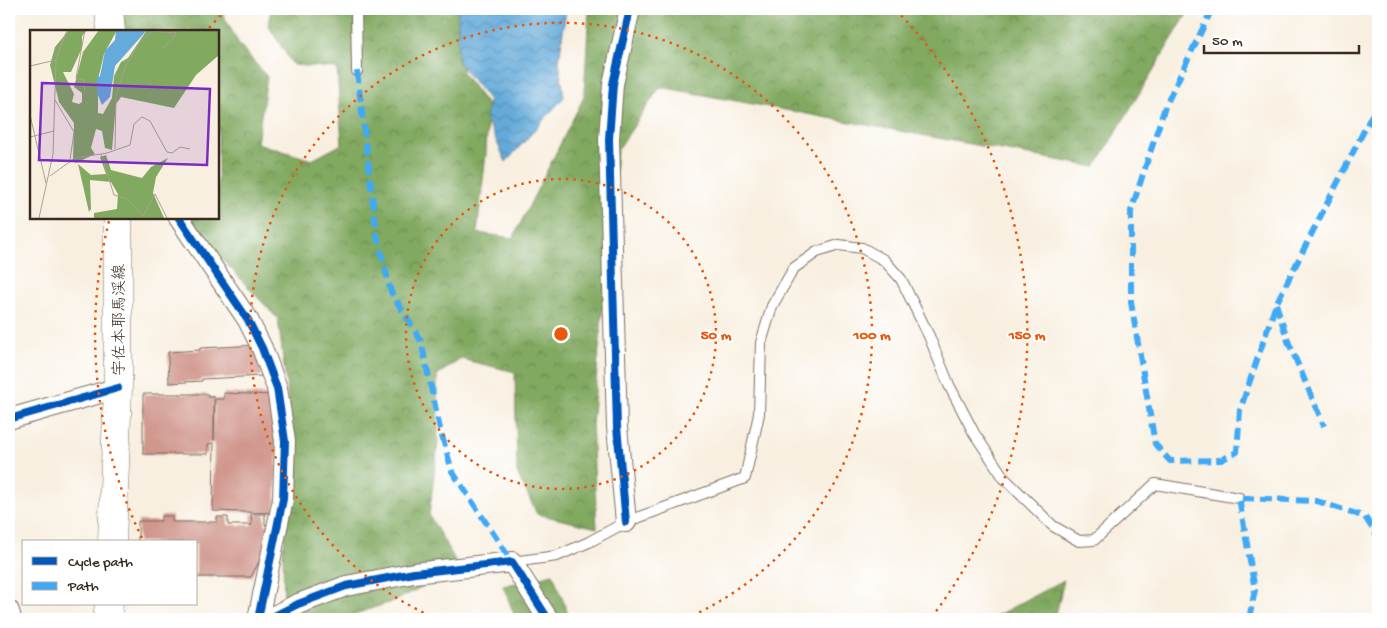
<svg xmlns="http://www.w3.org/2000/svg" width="1387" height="628" font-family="'Gochi Hand','Klee One',sans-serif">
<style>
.forest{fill:url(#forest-crowns);stroke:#5e6a3f}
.water{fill:url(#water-waves);stroke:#506a7c}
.building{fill:#d0978d}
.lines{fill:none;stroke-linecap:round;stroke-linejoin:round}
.lane-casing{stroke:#7d6f62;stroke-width:12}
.street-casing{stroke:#7d6f62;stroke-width:22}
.primary-casing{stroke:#7d6f62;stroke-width:29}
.lane{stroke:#fff;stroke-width:10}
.street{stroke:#fff;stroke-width:20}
.primary{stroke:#fff;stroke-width:28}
.quiet{stroke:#3fa9f5;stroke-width:6;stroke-dasharray:12 6;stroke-linecap:butt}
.cycleway-casing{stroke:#fff;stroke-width:11}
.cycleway{stroke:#0057b8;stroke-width:8}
.ring{fill:none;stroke:#e8590c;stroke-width:2.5;stroke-dasharray:2.5 5}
.labels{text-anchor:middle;stroke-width:4;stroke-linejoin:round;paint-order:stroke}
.street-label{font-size:16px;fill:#3b2a1e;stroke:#fff}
.inset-road{fill:none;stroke:#aca092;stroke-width:1}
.view{fill:#7b2cbf;fill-opacity:0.15;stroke:#7b2cbf;stroke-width:2.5}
.inset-edge{fill:none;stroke:#3b2a1e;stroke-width:2.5}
.centre{fill:#e8590c;stroke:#fff;stroke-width:2.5}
.ring-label{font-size:15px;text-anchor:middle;font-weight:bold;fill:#e8590c;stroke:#fff;stroke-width:4;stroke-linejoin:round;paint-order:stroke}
</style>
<defs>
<pattern id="forest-crowns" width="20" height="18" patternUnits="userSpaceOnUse" patternTransform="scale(1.25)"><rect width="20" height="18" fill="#81a960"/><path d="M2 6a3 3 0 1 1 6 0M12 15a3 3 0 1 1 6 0" fill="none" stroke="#6b8a4f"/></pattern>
<pattern id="water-waves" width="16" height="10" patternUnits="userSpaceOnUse" patternTransform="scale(1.25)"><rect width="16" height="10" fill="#64aada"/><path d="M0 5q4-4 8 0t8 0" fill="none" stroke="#548bb0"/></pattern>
</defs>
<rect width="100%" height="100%" fill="#fff"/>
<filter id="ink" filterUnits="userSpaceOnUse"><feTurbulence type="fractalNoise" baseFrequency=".02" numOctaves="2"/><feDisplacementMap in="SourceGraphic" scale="10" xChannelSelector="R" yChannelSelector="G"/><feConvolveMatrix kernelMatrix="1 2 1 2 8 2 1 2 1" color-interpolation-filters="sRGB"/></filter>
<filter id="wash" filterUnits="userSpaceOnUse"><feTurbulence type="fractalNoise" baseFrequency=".0096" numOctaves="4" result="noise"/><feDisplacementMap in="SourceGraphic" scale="20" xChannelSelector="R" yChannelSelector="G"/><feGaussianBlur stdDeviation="1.12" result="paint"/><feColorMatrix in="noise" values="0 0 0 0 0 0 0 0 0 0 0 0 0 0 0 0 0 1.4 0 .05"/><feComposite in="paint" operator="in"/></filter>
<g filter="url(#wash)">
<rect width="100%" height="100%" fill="#f8efe0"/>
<g class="forest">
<polygon points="116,9 220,9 239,44 267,77 257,143 312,160 342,144 337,68 293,65 268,25 271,9 464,9 462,72 488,106 486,154 477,233 513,238 584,97 589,9 1190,9 1095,167 660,87 617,151 592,425 597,528 537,514 517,473 515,372 461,359 437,375 438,443 429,515 459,567 397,600 361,612 350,619 285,619 284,618 283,551 296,462 278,319 192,227 187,218 218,218 218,31 119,31"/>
<polygon points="553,574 570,619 516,619 503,586"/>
<polygon points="1064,580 1055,619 990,619"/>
</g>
<polygon class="water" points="458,9 566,9 559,62 564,97 506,162 486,118 489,100 458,62"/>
<g id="blocks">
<g class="building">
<polygon points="261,345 262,376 202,379 202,381 169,383 168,352 200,350 200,348"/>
<polygon points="224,393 272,395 279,403 275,513 213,511 214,443 208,444 208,454 143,454 143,394 208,394 208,397 214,397 214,440 215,399 224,399"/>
<polygon points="251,514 265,514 265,525 273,524 266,548 251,577 196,577 196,542 138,542 138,521 161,521 161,516 172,516 172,522 217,522 217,517 228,517 228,525 252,525"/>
</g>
</g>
</g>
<g filter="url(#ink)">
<use href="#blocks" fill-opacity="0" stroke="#7d6f62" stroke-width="1"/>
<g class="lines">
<g class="lane-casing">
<g id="lane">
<polyline points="356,9 357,71"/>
<polyline points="512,562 557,556 589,542 626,522 745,478 759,414 761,343 772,306 794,268 817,252 839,245 862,248 884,260 901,279 929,336 949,385 974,433 1004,478 1053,526 1079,541 1094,540 1155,484 1239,498"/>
</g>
</g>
<g class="street-casing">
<g id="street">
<polyline points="179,218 248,320 262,348 277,388 285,441 283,499 258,619"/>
<polyline points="9,419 118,388"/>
<polyline points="626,522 617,427 609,139 613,84 630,9"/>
<polyline points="9,611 11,619"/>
<polyline points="268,619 298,604 346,586 414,573 512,562 548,619"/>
</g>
</g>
<g class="primary-casing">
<g id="primary">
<polyline points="109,9 111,31"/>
<polyline points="112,542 118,388 118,218"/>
<polyline points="107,619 109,604"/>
</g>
</g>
<use href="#lane" class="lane"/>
<use href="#street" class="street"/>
<use href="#primary" class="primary"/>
<g class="quiet">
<polyline points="1212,9 1165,107 1131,211 1131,302 1155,444 1170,461 1221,460 1237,452 1240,410 1276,304 1378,103"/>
<polyline points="357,71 377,236 391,292 421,341 440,429 452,471 512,562"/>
<polyline points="1276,304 1288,341 1324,426"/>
<polyline points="1249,619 1255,590 1239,498 1317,501 1365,517 1377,536 1378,555"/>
<polyline points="1378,619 1378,616"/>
</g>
<g class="cycleway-casing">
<g id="cycleway">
<polyline points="179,218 248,320 262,348 277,388 285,441 283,499 258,619"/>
<polyline points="9,419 118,388"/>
<polyline points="626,522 617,427 609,139 613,84 630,9"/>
<polyline points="268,619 298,604 346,586 414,573 512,562 548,619"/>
</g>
</g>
<use href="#cycleway" class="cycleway"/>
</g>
</g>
<g class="ring">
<circle cx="561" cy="334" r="155"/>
<path d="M437 619A311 311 0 1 1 685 619"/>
<path d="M142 538A466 466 0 0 1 109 221M209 28A466 466 0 0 1 226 10M896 10A466 466 0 0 1 931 618"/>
</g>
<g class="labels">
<g class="street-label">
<text transform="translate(118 320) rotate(-90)" y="6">宇佐本耶馬渓線</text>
</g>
</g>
<g transform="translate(30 30)">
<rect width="189" height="189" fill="#f8efe0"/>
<path d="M39,0H57L52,6V18L41,42H33L44,64L42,72L49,74L52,72V63L44,57L53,22L69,0H87L74,24L68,49V83L73,84L82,68L84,46L91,32L98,28L117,0H189V25L166,45L144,78L91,67L86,74L82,120L75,118L72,101L66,99L61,118L65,124L46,133L43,130L44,93L29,72L20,35L25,17ZM76,125L81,140L112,148L121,137L138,128L126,147L123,163L134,188H64V183L87,179L88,164L81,152L60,150L61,179L59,182L48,134L61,145L76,144L70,127Z" fill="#81a960"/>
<path d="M86,0H117L85,36L80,67L72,75L67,63V48L70,46L75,21L85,10Z" fill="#64aada"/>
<path class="inset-road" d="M0,36L26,30M55,63L54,50L46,48L55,0M25,70L44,102L40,130M0,85L16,153M0,107L24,101M85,119L86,66L95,37L108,14L122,1L146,3L142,10L131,19M71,124L84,165L97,169L113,186L125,164L137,188M20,146L45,128L77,123L100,115L104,94L112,87L120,91L137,122L142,123L150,117L160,119M9,188L23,124L26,30L37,0"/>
<path class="view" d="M12,53L180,59L177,135L9,130Z"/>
<rect width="189" height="189" class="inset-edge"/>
</g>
<circle cx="561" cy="334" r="8" class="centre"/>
<g class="ring-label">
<text x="716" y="339">50 m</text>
<text x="872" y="339">100 m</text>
<text x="1027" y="339">150 m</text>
</g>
<rect width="1387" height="628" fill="none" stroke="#fff" stroke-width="30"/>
<rect x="22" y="540" width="175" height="65" fill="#ffffff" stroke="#b1aaa5"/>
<rect x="32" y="557" width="25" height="8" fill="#0057b8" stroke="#b1aaa5"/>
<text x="68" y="566" font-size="15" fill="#3b2a1e">Cycle path</text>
<rect x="32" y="582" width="25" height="8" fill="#3fa9f5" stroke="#b1aaa5"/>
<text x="68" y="590" font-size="15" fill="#3b2a1e">Path</text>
<path d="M1204 45v8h155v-8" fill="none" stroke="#3b2a1e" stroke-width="2.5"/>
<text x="1212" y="45" font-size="15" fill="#3b2a1e" stroke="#ffffff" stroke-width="4" paint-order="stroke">50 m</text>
</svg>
